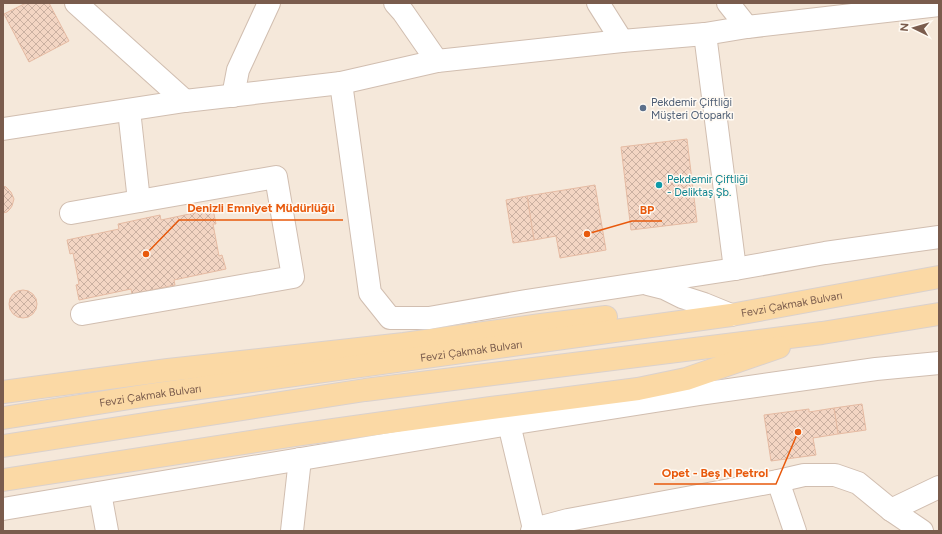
<svg xmlns="http://www.w3.org/2000/svg" width="942" height="534" font-family="Figtree,sans-serif">
<style>
.residential{fill:#f5e8da}
.building{fill:url(#building-cross-hatch);stroke:#e6bba3}
.lines{fill:none;stroke-linecap:round;stroke-linejoin:round}
.minor-casing{stroke:#d1beb0;stroke-width:24}
.major-casing{stroke:#dad1cd;stroke-width:24}
.minor{stroke:#fff;stroke-width:22}
.major{stroke:#fbd9a5;stroke-width:22}
.service-dot{fill:#5c6f8a;stroke:#fffaf3;stroke-width:1.5}
.culture-dot{fill:#0f9aa8;stroke:#fffaf3;stroke-width:1.5}
.labels{text-anchor:middle;stroke-width:3;stroke-linejoin:round;paint-order:stroke}
.service-label{font-size:11px;fill:#4e5e75;stroke:#fffaf3;text-anchor:start}
.culture-label{font-size:11px;fill:#0d838f;stroke:#fffaf3;text-anchor:start}
.street-label{font-size:11px;fill:#7a5c4d;stroke:#fffaf3}
.leader{fill:none;stroke:#e8590c;stroke-width:1.5}
.callout-dot{fill:#e8590c;stroke:#fffaf3;stroke-width:1.5}
.callout-label{font-size:12px;text-anchor:middle;font-weight:bold;fill:#e8590c;stroke:#fffaf3;stroke-width:3;stroke-linejoin:round;paint-order:stroke}
</style>
<defs>
<pattern id="building-cross-hatch" width="8" height="8" patternUnits="userSpaceOnUse"><rect width="8" height="8" fill="#f3d5c3"/><path d="M0 0l8 8M0 8l8-8" fill="none" stroke="#cab0a1"/></pattern>
</defs>
<rect width="100%" height="100%" fill="#fdf6ec"/>
<rect class="residential" x="3" y="3" width="936" height="528"/>
<g class="building">
<polygon points="26,3 49,3 69,41 29,62 4,14"/>
<polygon points="687,139 697,222 631,230 621,147"/>
<polygon points="595,185 606,250 560,258 556,236 534,240 527,196"/>
<polygon points="3,186 6,187 11,192 14,199 12,206 10,209 7,212 3,213"/>
<polygon points="527,196 534,240 513,243 506,200"/>
<polygon points="213,209 216,224 213,224 219,256 222,255 226,269 174,280 175,285 132,294 131,289 79,300 76,285 79,284 73,253 70,254 67,240 119,229 118,224 160,215 161,220"/>
<circle cx="23" cy="304" r="14"/>
<polygon points="862,404 866,430 838,434 834,408"/>
<polygon points="834,408 838,434 813,438 816,455 771,461 764,415 809,409 809,412"/>
</g>
<g class="lines">
<g class="minor-casing">
<g id="minor">
<polyline points="76,3 185,101"/>
<polyline points="395,3 403,12 437,61"/>
<polyline points="598,3 622,41"/>
<polyline points="728,3 747,27"/>
<polyline points="705,34 735,269"/>
<polyline points="341,83 370,293 390,318 429,318 526,301 735,269 825,253 939,237"/>
<polyline points="233,96 238,70 269,3"/>
<polyline points="129,110 139,201"/>
<polyline points="3,129 185,101 341,83 437,61 622,41 705,34 747,27 939,5"/>
<polyline points="71,213 276,177 293,277 82,314"/>
<polyline points="648,284 664,288 682,297 704,304 731,315"/>
<polyline points="509,424 534,529"/>
<polyline points="778,481 795,531"/>
<polyline points="100,493 107,531"/>
<polyline points="3,509 509,424 700,394 876,369 939,363"/>
<polyline points="891,510 939,487"/>
<polyline points="292,531 300,459"/>
<polyline points="532,531 534,529 568,520 778,481 804,475 835,475 858,483 891,510 922,531"/>
</g>
</g>
<g class="major-casing">
<g id="major">
<polyline points="3,392 168,370 404,344 541,325 606,317"/>
<path id="s1" d="M3,418L149,395L731,315L939,277"/>
<polyline points="3,446 365,390 822,333 939,314"/>
<polyline points="3,480 296,435 491,408 638,389 686,379 779,347"/>
</g>
</g>
<use href="#minor" class="minor"/>
<use href="#major" class="major"/>
</g>
<circle class="service-dot" cx="643" cy="108" r="4"/>
<circle class="culture-dot" cx="659" cy="185" r="4"/>
<g class="labels">
<g class="service-label">
<text x="651" y="106">Pekdemir Çiftliği<tspan x="651" dy="13">Müşteri Otoparkı</tspan></text>
</g>
<g class="culture-label">
<text x="667" y="183">Pekdemir Çiftliği<tspan x="667" dy="13">- Deliktaş Şb.</tspan></text>
</g>
<g class="street-label">
<text dy="4" stroke="none"><textPath href="#s1" startOffset="797">Fevzi Çakmak Bulvarı</textPath></text>
<text dy="4" stroke="none"><textPath href="#s1" startOffset="473">Fevzi Çakmak Bulvarı</textPath></text>
<text dy="4" stroke="none"><textPath href="#s1" startOffset="149">Fevzi Çakmak Bulvarı</textPath></text>
</g>
</g>
<path class="leader" d="M146 254L179 220H343M587 234L632 221H662M798 432L776 484H654"/>
<g class="callout-dot">
<circle cx="146" cy="254" r="4"/>
<circle cx="587" cy="234" r="4"/>
<circle cx="798" cy="432" r="4"/>
</g>
<g class="callout-label">
<text x="261" y="212">Denizli Emniyet Müdürlüğü</text>
<text x="647" y="214">BP</text>
<text x="715" y="477">Opet - Beş N Petrol</text>
</g>
<rect width="942" height="534" fill="none" stroke="#7a5c4d" stroke-width="8"/>
<g transform="translate(914 28) rotate(275)" stroke="#fffaf3" stroke-width="3" paint-order="stroke">
<path d="M0-3L7 15L0 10L-7 15Z" fill="#7a5c4d"/>
<text y="-6" font-size="11" font-weight="bold" text-anchor="middle" fill="#7a5c4d">N</text>
</g>
</svg>
